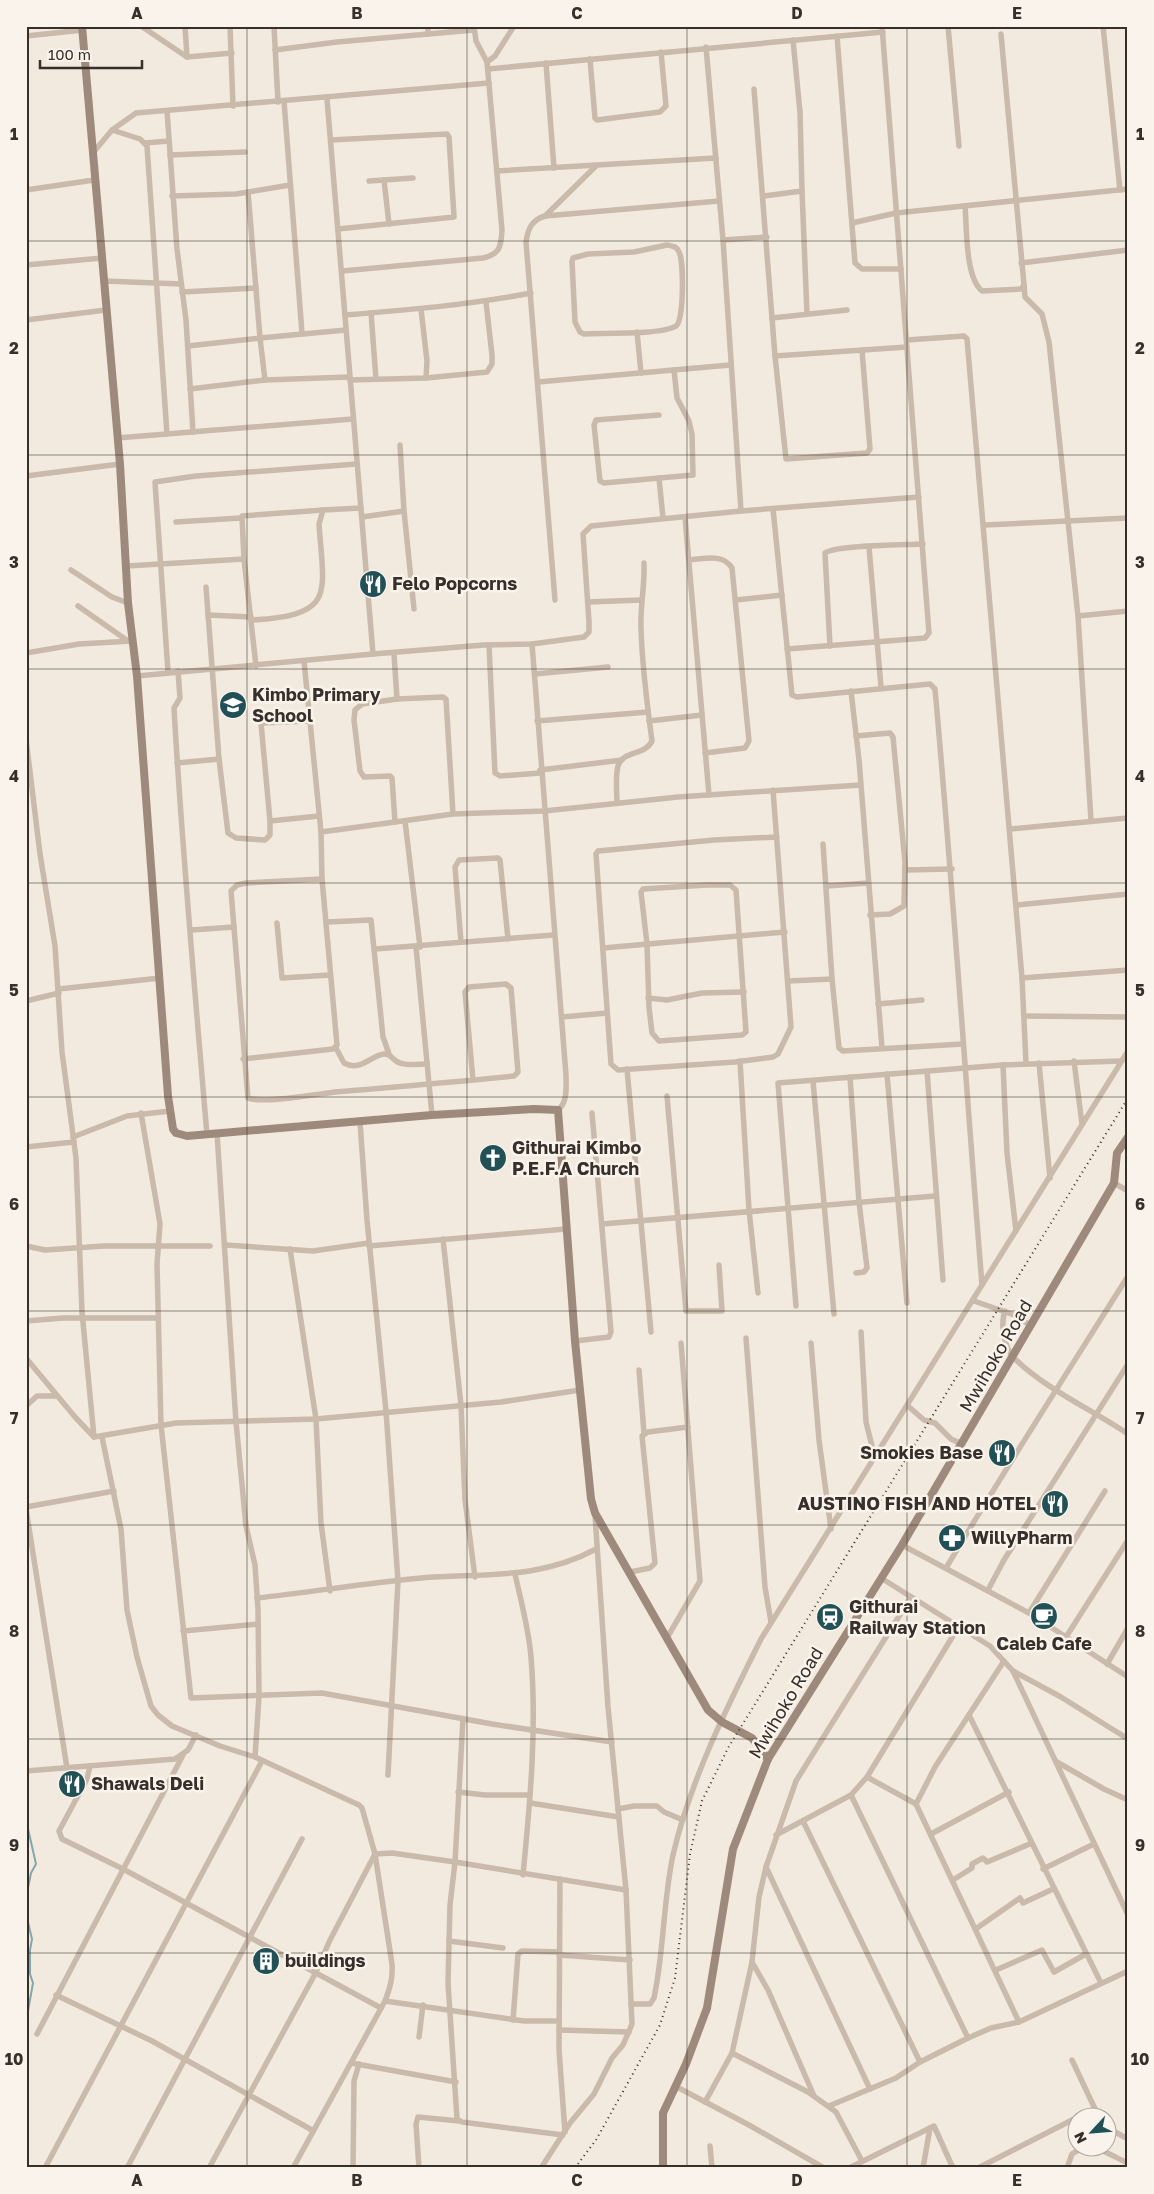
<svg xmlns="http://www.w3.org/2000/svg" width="1154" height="2194" font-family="'Golos Text',sans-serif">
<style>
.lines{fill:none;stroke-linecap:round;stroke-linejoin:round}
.stream{stroke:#7fa9ad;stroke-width:2}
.street{stroke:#c9baab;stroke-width:5.5}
.secondary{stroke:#9d8a7c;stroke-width:8}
.rail{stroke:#372f2a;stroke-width:2;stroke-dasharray:1 4;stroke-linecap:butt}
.grid{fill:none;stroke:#372f2a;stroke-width:1;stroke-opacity:0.55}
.labels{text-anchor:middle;stroke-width:5;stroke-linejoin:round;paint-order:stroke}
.poi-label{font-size:18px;font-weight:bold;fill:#372f2a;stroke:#f9f3eb;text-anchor:start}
.street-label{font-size:18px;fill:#372f2a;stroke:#f9f3eb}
.neatline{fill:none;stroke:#372f2a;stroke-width:2}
.grid-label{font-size:16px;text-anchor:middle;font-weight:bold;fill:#372f2a}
</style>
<rect width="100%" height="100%" fill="#f2eade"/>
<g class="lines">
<g class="stream">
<polyline points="26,1820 36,1864 31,1873 26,1898"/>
<polyline points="26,1914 32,1939 30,1950 30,1974 33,1983 26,2022"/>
</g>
<g class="street">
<polyline points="141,26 187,57 232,53"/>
<polyline points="185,26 187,57"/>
<polyline points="230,26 233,106"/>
<polyline points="274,26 278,102"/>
<polyline points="428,26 428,34"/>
<polyline points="948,26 959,146"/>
<polyline points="1103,26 1120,190"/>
<polyline points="26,36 83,30"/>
<polyline points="837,36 855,263 862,269 901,269"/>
<polyline points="706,47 723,240 741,511"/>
<polyline points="275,50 337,42 474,30"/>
<polyline points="590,59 595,118 597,120 660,112 666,106 661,52"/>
<polyline points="487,62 495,56 514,26"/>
<polyline points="546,63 554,168"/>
<polyline points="488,69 883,32"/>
<polyline points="754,89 775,356 786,459 867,453 870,449 862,350"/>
<polyline points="327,99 373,654"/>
<polyline points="284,101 302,333"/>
<polyline points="167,111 177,249 186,320 193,432"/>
<polyline points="112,130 140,139 147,146 167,434"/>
<polyline points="331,140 447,134 449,137 454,217 338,229"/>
<polyline points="145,143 169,141"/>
<polyline points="92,154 112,130 136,113 489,83"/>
<polyline points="170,155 245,152"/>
<polyline points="497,171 716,158"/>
<polyline points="384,180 389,224"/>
<polyline points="369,181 413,178"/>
<polyline points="26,190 94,180"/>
<polyline points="802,191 807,314"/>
<polyline points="172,196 236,194 290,185"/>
<polyline points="764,196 802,191 800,112 793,40"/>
<path d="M965,206C967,228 965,277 982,291L1021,289L1024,285L1001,34"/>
<polyline points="545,216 596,166"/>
<polyline points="852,223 896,213 1128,189"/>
<polyline points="723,240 767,237"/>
<path d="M667,245C672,246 677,246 679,252C684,261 684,321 676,326C661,335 603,333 584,334L580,332L575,322L572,261L573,258L588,254L634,252Z"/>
<polyline points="1021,263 1128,250"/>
<polyline points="26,265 102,258"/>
<path d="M342,271L483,258C500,254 501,247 502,230L487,62L476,41L474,26"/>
<polyline points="104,281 181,284"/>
<polyline points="1024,285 1025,297 1042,314 1049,342 1078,616 1091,820"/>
<polyline points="182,292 256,288"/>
<polyline points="421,309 427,361 426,378"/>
<polyline points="371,313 376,379"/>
<path d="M345,315C407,310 469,305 531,293"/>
<polyline points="772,318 847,310"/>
<polyline points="26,320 106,310"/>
<polyline points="637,332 641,373"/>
<polyline points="907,340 964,336 967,339 1022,978 1128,970"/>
<polyline points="188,346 260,338 248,192"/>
<polyline points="775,356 907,347"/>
<polyline points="265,380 349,377"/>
<polyline points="350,380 426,378 487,372 492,364 492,355 486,302"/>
<polyline points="538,382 730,365"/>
<polyline points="190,389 265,380 260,338 346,330"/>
<polyline points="659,415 596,420 594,425 600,481 604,483 693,475 692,434 689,421 677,398 674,370"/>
<polyline points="117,438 353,419"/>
<polyline points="400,445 404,511 414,609"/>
<polyline points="26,476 120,464"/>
<polyline points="659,478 663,518"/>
<path d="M773,509L792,695L797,697L930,684L935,689C953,888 966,1087 982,1285"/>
<polyline points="362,517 404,511"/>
<polyline points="685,517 709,795"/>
<polyline points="176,522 241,518"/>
<polyline points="985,525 1128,518"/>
<polyline points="869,547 881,687"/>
<polyline points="244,559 256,666"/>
<path d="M689,560C704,559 723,553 732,568L749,741L745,748L705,753"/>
<polyline points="127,566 244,559 242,516 323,510"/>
<polyline points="71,570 112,597 128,603"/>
<polyline points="206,587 219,759 228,833 236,838 265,840 270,835 270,821 319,816"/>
<path d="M555,600L526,242C528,228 532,220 545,216L719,201"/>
<polyline points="736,600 782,595"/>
<polyline points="588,602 641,600"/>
<polyline points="78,606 128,641"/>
<polyline points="208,615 251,617"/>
<polyline points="1078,616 1128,611"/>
<path d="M252,620C336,615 324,595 319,524L323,510L361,508"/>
<path d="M532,644L566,1075C566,1087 568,1102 558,1110"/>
<polyline points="489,645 495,773 500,776 540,773"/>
<path d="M830,646L825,553C835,545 906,545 923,544"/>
<polyline points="787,649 925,638 929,633 882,26"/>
<polyline points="26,653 79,644 132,641"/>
<polyline points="394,654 397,699"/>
<path d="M178,671L180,698L174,708C182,850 195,992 207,1135"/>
<polyline points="168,672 155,482 196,476 357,464"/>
<polyline points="535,674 608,667"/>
<polyline points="137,676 373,654 484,645 532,644 584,637 589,632 589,622 583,534 591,526 741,511 919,497"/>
<polyline points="851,691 859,760 882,1048"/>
<polyline points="537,721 648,712"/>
<polyline points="649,721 702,715"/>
<polyline points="856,736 890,733 893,737 905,862 904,906 890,914 870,915"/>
<polyline points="26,739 40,854 55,946 62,1052 76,1158 82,1312 94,1437"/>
<polyline points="177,763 219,759"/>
<polyline points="540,770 622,760"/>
<polyline points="773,790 791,1027 778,1054 773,1057 735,1062 618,1070 611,1064 596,854 598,851 714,840 777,837"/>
<path d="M617,803C617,792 615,777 618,766C623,750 645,756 652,741C647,704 642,666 641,628C640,606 645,586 644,563"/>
<polyline points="453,814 446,699 443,697 397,699 362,704 355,710 354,720 360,771 364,777 390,776 392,778 395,822 453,814 544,811 678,797 860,785"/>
<polyline points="270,821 261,723 310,721"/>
<polyline points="405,821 420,947"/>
<polyline points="1011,829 1128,818"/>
<polyline points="321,832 395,822"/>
<polyline points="823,844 832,979 839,1048 843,1051 963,1044"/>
<polyline points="905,870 952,869"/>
<path d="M322,879L246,883L237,885L231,891L248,1098C262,1104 318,1094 335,1092C395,1087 455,1082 514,1076L518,1072L511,988L506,984L469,987L465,992L473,1080"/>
<polygon points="707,885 730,885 736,890 746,1032 742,1035 659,1041 652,1033 649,1007 647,944 641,892 643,889"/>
<polyline points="827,886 868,883"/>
<polyline points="1017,905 1128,894"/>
<polyline points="327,922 371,920 383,1037 389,1054"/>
<polyline points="277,923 282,978 330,975"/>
<polyline points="191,930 234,927"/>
<polyline points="461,942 455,867 459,860 498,858 500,860 508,939"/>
<polyline points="416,947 432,1115"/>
<polyline points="603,948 785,932"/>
<polyline points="375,949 554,935"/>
<polyline points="1022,978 1026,1063"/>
<polyline points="788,981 832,979"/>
<polyline points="59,989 160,978"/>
<polyline points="648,998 667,1000 702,993 744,992"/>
<polyline points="26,1001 59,993"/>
<polyline points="878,1004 922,1000"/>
<polyline points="1024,1016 1128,1017"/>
<polyline points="562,1017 607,1013"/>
<path d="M336,1048L344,1063C361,1072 369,1056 384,1054C391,1053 393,1061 400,1063C407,1066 419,1064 427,1064"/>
<polyline points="243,1059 333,1049 337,1045 322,879 321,832 304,661"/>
<polyline points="740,1061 749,1210 758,1293"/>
<polyline points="1074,1061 1082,1124"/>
<polyline points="1039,1063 1050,1178"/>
<polyline points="1003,1065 1007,1153 1016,1231"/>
<polyline points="627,1069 651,1332"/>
<polyline points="927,1071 943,1280"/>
<polyline points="887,1074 907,1303"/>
<polyline points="850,1077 859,1202 867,1268 864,1272 856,1273"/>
<polyline points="813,1081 834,1314"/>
<polyline points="667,1096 686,1311 722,1311 719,1265"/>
<polyline points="141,1113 160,1224 157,1264 161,1425 191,1698 322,1693 492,1724 612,1742"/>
<polyline points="360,1122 367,1220 386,1411 398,1581 388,1775"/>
<polyline points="217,1133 236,1422 246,1526 255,1565 258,1609 259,1696 255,1757"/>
<polyline points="73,1137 127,1116 170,1111"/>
<polyline points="26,1147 74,1142"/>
<polyline points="1114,1183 1128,1191"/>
<polyline points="602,1224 935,1196"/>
<polyline points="443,1239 461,1405 465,1500 475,1577"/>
<polyline points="226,1245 313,1251 369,1243"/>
<polyline points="26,1246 45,1250 104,1246 210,1246"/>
<polyline points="369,1246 566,1229"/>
<polyline points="290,1249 316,1419 321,1523 330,1591"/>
<polyline points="974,1301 1017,1316 1031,1326"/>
<polyline points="796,1306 778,1083 1003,1065 1121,1061"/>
<path d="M1005,1311C1000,1325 1004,1348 1015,1359C1047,1390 1091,1409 1128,1434"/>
<polyline points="26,1321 63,1318 158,1318"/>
<polyline points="861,1332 866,1422 875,1458"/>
<polyline points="746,1338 765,1587 771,1622"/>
<polyline points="575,1341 609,1337 611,1332 592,1113"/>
<polyline points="811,1343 819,1440 831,1529"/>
<polyline points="26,1358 75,1417 94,1437 176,1423 316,1419 501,1402 580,1390"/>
<polyline points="639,1370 644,1433"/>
<polyline points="26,1406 37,1396 57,1396"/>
<polyline points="908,1406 924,1420 935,1423 951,1439 962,1444"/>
<path d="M102,1437L121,1529L127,1610L137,1657L151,1706L158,1715L172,1726L220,1746L255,1757L359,1805L362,1808L375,1854L392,1964C393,1978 390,1988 385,2001L293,2168"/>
<polyline points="26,1507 114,1491"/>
<polyline points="26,1509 67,1768"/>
<polyline points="902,1545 1029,1613 1128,1677"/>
<path d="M946,1568C1005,1469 1067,1373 1128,1276"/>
<polyline points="630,1572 650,1568 655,1563 642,1436 648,1432 688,1427"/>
<path d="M515,1574C521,1601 529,1630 531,1657C537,1729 530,1803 523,1875"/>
<polyline points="881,1578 990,1646 1013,1671 1128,1915"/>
<polyline points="988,1590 1004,1560 1128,1364"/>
<path d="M257,1598C312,1592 366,1583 421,1578C483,1573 539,1580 596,1549"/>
<polyline points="1029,1613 1105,1491"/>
<polyline points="183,1631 258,1624"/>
<polyline points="1066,1637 1128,1540"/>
<polyline points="667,1638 700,1581 681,1343"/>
<polyline points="1004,1661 935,1767 916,1804 1019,2022"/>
<polyline points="1107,1664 1128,1628"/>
<polyline points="1013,1671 1061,1697 1128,1739"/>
<polyline points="969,1715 1101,1983"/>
<polyline points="463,1719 455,1862 450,1905 448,1983 457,2119 462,2122 563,2135"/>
<polyline points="1057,1762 1104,1789 1128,1800"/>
<polyline points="90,1766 87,1779 59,1831 62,1839 123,1869 381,2008"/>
<polyline points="26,1771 175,1759 188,1750 196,1735"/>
<polyline points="867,1777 916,1804"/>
<polyline points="458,1792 485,1795 530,1795"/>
<polyline points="851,1795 968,2038"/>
<polyline points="530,1803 619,1817"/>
<polyline points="618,1809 634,1806 657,1806 664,1812 683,1820"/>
<polyline points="803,1821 920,2062"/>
<polyline points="931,1834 1009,1792"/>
<polyline points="776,1835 851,1795 867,1777 959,1626"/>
<polyline points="766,1867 870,2089"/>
<polyline points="1043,1869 1094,1844"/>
<polyline points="560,1879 559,2050 565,2132"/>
<polyline points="953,1880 972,1868 972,1864 983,1858 987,1862 1032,1843"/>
<polyline points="977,1928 1020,1898 1023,1903 1053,1889"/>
<polyline points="449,1941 503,1948"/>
<polyline points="559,1955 630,1960"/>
<polyline points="752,1962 768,1990 814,2096"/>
<polyline points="996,1970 1042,1950 1054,1972 1086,1954"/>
<polyline points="56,1995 152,2041 312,2130"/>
<polyline points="385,2001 524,2021 559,2021"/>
<path d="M631,2004H650L654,1998C664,1951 663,1902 673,1855C690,1781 727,1707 761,1639L1128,1051"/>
<polyline points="513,2020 518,1954 522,1951 559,1952"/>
<polyline points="559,2030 629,2032"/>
<polyline points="37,2034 183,1755"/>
<polyline points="419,2037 423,2005"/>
<polyline points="732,2053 808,2092 836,2112 862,2161"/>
<polyline points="1072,2060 1095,2109"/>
<polyline points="351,2063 456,2082"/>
<polyline points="675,2086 749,2125 824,2168"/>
<polyline points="705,2102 732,2053 752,1962 759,1897 766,1867 796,1781 911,1597"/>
<polyline points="829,2106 896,2078 920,2062 968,2038 991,2028 1019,2022 1128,1971"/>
<polyline points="1079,2116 1095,2109 1098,2116"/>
<polyline points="1106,2127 1128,2139"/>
<polyline points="710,2146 712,2168"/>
<polyline points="45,2168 262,1761"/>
<polyline points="127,2168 302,1839"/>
<polyline points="209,2168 315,1974 330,1940 375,1854 392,1853 455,1862 626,1890"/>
<polyline points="353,2168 354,2081 359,2064"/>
<polyline points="419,2168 416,2124 418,2117 459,2121"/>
<polyline points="541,2168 570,2123 594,2094 612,2058 623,2045 632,2024 626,1890 608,1707 595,1515"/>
<polyline points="849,2168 934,2126 953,2168"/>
<polyline points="923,2168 930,2128"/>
<polyline points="978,2168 1076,2118"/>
<path d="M1067,2168L1072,2154C1093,2140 1107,2154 1128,2163"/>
</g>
<g class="secondary">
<polyline points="82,26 120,464 128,603 137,676 168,1096 173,1129 176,1133 187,1136 432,1115 534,1109 558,1110 575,1341 591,1499 595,1513 708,1710 722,1722 752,1738 768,1759"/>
<polyline points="663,2168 663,2113 686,2064 707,2008 733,1849 768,1759 902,1545 1114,1183 1117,1153 1128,1137"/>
</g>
<polyline class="rail" points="575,2168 596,2140 660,2025 675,1978 690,1854 702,1801 728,1748 1128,1098"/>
</g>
<path class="grid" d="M247,26V2168M467,26V2168M687,26V2168M907,26V2168M26,241H1128M26,455H1128M26,669H1128M26,883H1128M26,1097H1128M26,1311H1128M26,1525H1128M26,1739H1128M26,1953H1128"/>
<defs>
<g id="restaurant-disc" transform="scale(1.4375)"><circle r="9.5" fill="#215157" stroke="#f9f3eb"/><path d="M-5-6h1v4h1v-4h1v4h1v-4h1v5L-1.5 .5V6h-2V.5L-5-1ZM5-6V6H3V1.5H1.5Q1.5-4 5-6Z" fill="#fff"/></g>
<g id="school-disc" transform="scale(1.4375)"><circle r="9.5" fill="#215157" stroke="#f9f3eb"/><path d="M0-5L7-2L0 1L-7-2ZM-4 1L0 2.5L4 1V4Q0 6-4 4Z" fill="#fff"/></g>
<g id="church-disc" transform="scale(1.4375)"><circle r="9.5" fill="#215157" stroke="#f9f3eb"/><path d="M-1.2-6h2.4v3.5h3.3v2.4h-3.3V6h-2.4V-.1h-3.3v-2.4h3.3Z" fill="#fff"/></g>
<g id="pharmacy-disc" transform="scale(1.4375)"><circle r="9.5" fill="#215157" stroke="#f9f3eb"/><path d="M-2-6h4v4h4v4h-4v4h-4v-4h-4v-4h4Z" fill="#fff"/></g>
<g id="cafe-disc" transform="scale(1.4375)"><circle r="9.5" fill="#215157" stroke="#f9f3eb"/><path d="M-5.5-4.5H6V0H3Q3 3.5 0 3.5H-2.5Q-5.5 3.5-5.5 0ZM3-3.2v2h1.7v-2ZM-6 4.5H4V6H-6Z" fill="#fff"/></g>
<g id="station-disc" transform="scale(1.4375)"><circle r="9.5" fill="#215157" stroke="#f9f3eb"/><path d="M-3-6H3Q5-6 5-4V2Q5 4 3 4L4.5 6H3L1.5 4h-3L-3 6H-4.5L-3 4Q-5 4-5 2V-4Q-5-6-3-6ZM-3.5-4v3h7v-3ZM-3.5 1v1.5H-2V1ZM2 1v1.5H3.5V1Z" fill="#fff"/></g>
<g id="building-disc" transform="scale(1.4375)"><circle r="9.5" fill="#215157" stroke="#f9f3eb"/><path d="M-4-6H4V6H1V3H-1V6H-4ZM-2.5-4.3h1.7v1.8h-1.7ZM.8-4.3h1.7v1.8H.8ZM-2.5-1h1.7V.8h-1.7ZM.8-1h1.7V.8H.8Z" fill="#fff"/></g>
</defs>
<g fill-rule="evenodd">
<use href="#restaurant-disc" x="373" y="584"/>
<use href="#school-disc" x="233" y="705"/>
<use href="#church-disc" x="493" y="1158"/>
<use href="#restaurant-disc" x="1002" y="1453"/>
<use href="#restaurant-disc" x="1055" y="1504"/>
<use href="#pharmacy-disc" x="952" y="1538"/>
<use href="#cafe-disc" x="1044" y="1616"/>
<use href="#station-disc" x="830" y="1617"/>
<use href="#restaurant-disc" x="72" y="1784"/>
<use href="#building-disc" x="266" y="1961"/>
</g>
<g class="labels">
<g class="poi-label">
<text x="392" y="590">Felo Popcorns</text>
<text x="252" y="701">Kimbo Primary<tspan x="252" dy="21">School</tspan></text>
<text x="512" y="1154">Githurai Kimbo<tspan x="512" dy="21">P.E.F.A Church</tspan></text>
<text x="983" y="1459" text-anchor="end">Smokies Base</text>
<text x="1036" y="1510" text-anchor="end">AUSTINO FISH AND HOTEL</text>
<text x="971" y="1544">WillyPharm</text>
<text x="849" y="1613">Githurai<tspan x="849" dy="21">Railway Station</tspan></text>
<text x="1044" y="1650" text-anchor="middle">Caleb Cafe</text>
<text x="91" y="1790">Shawals Deli</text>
<text x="285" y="1967">buildings</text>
</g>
<g class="street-label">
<text transform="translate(996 1356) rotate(-60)" y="6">Mwihoko Road</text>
<text transform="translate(786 1703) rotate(-59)" y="6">Mwihoko Road</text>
</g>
</g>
<rect width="1154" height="2194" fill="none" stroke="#f9f3eb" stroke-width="55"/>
<g transform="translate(1092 2132) rotate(244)"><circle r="24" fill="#f9f3eb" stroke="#aba59e"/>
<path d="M0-4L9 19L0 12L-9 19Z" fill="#215157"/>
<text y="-8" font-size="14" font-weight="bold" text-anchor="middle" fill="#372f2a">N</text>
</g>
<path d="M40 60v8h102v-8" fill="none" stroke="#372f2a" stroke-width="2.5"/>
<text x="48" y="60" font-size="15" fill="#372f2a" stroke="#f9f3eb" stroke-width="4" paint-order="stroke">100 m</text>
<rect x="28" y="28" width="1098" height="2138" class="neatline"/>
<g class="grid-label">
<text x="137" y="19">A</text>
<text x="357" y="19">B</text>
<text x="577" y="19">C</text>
<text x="797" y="19">D</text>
<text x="1017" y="19">E</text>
<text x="14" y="140">1</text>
<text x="1140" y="140">1</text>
<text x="14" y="354">2</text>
<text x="1140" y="354">2</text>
<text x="14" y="568">3</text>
<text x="1140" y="568">3</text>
<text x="14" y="782">4</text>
<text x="1140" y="782">4</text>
<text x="14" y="996">5</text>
<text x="1140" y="996">5</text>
<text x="14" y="1210">6</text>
<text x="1140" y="1210">6</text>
<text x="14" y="1424">7</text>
<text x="1140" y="1424">7</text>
<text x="14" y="1637">8</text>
<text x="1140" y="1637">8</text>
<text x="14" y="1851">9</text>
<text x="1140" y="1851">9</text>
<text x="14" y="2065">10</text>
<text x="1140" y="2065">10</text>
<text x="137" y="2186">A</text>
<text x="357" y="2186">B</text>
<text x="577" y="2186">C</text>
<text x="797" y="2186">D</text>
<text x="1017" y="2186">E</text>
</g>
</svg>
